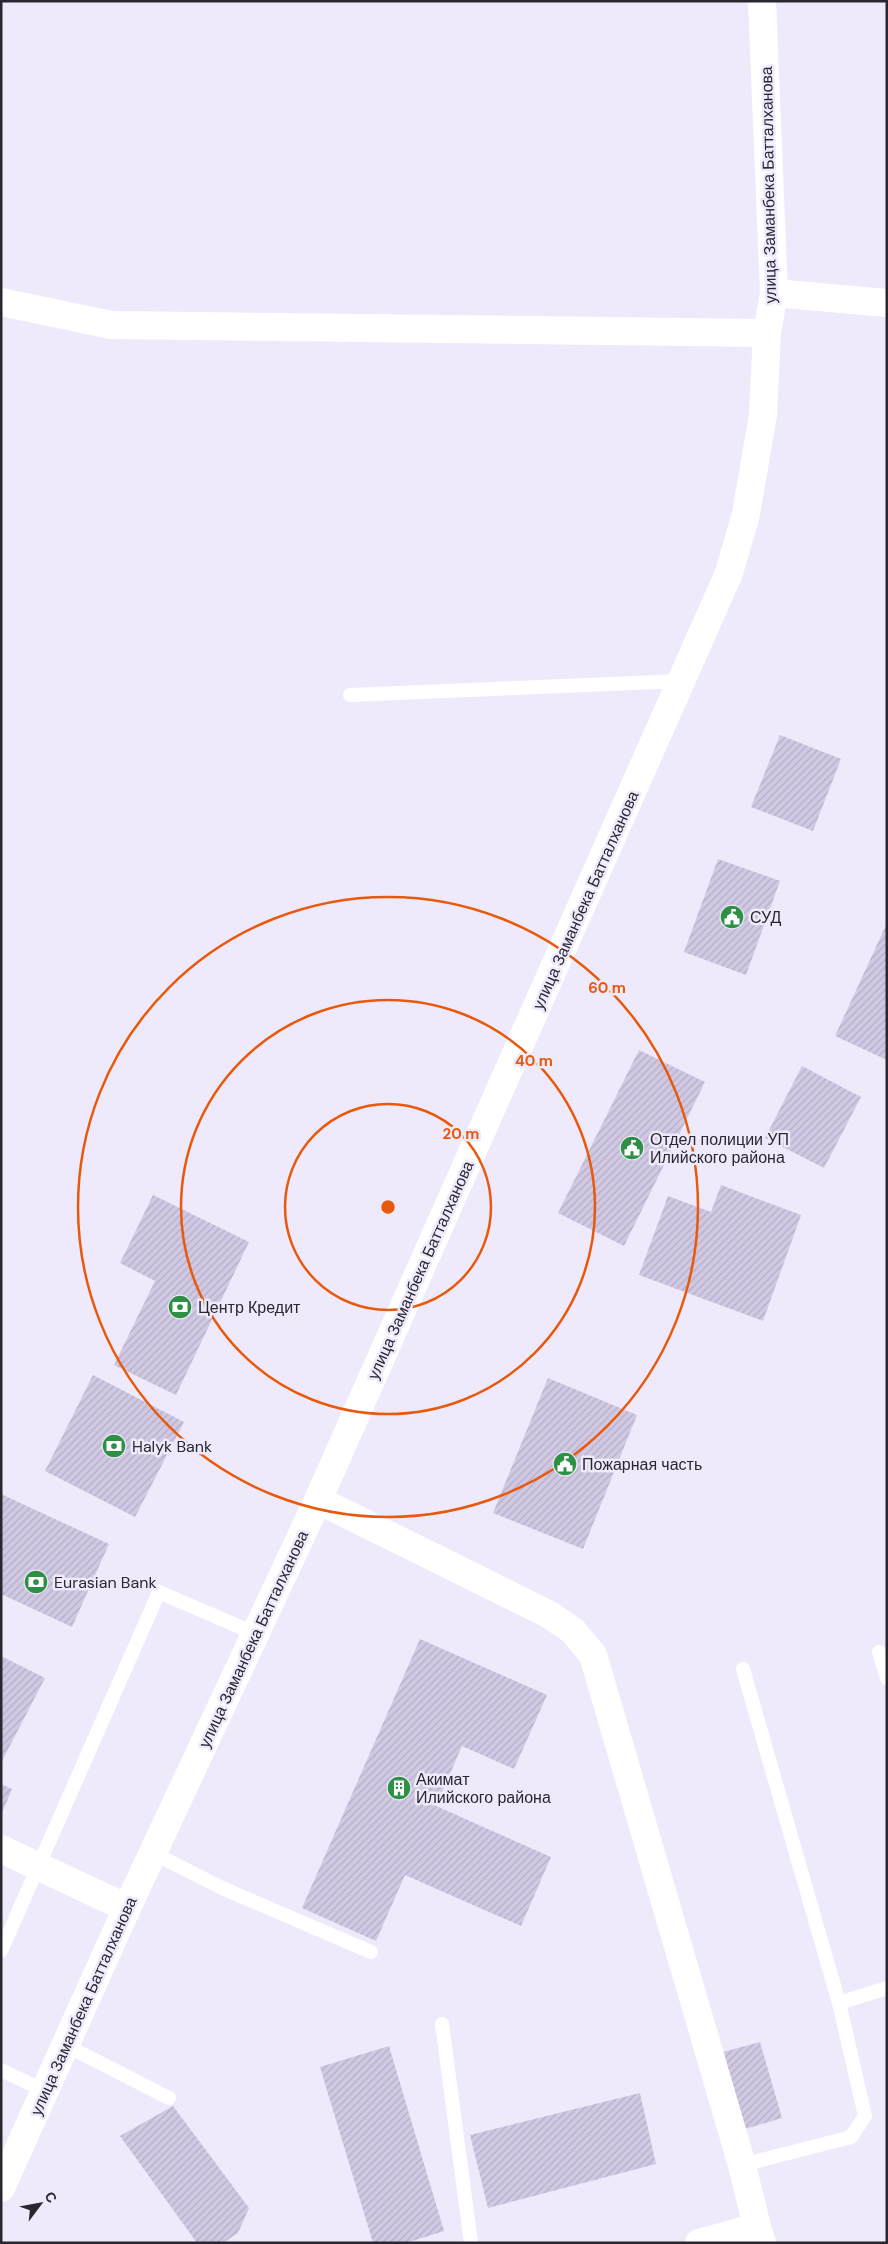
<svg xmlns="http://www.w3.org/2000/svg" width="888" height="2244" font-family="'DM Sans',sans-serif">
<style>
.building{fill:url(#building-hatch)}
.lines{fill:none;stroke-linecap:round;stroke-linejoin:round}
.service{stroke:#fff;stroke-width:14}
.minor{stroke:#fff;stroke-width:28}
.tertiary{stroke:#fff;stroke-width:28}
.secondary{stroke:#fff;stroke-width:28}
.ring{fill:none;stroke:#e8590c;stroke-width:2.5}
.labels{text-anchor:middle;stroke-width:5;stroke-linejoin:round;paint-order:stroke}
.street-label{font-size:16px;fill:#2a2731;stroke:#efeafb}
.poi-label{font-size:16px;fill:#2a2731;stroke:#efeafb;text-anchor:start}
.centre{fill:#e8590c;stroke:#efeafb;stroke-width:2.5}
.ring-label{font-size:15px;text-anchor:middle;font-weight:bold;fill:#e8590c;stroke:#efeafb;stroke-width:5;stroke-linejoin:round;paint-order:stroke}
</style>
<defs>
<pattern id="building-hatch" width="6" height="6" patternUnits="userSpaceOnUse" patternTransform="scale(1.25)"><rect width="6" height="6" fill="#d1c9e4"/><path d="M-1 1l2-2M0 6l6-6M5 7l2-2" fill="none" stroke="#b4adc4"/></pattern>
</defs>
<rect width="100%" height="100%" fill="#efeafb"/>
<g class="building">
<polygon points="780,735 841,759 813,831 751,807"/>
<polygon points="718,859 780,881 746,975 684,952"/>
<polygon points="887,923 887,1060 835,1036"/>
<polygon points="639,1050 705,1082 624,1246 558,1213"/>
<polygon points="802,1066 861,1097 824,1168 765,1138"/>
<polygon points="721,1185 801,1215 763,1321 639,1275 668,1196 711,1212"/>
<polygon points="153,1195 249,1242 176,1395 114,1365 155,1281 120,1263"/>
<polygon points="93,1375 184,1422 135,1517 45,1471"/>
<polygon points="548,1378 637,1415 583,1549 493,1513"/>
<polygon points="1,1494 109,1544 72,1627 1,1594"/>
<polygon points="420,1639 547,1695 514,1769 462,1746 436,1806 551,1857 521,1926 405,1875 376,1941 302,1908"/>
<polygon points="1,1656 45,1678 1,1763"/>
<polygon points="1,1784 12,1789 1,1815"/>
<polygon points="760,2042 782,2118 745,2129 723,2052"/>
<polygon points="389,2046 444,2231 406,2243 373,2243 320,2067"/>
<polygon points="640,2093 656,2164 488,2208 470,2135"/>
<polygon points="173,2106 249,2208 238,2233 223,2243 197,2243 120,2136"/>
</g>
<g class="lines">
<g class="service">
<polyline points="350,695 682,681"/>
<polyline points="879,1652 887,1678"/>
<polyline points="153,1853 222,1888 371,1952"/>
<polyline points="1,1951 159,1592 256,1634"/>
<polyline points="839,2003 887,1988"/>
<polyline points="442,2024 471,2243"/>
<polyline points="65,2045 169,2098"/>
<polyline points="1,2070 45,2091"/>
<polyline points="742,2165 851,2137 865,2116 839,2003 743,1669"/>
</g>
<g class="minor">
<polyline points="1,302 111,325 767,333"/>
<polyline points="318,1500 550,1615 573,1631 593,1655 742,2165 757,2227"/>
<polyline points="1,1849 127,1908"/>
<polyline points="699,2243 757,2227 762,2243"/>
</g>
<polyline class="tertiary" points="774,293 887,303"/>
<polyline class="secondary" points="1,2188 127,1908 318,1500 729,573 746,514 763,415 767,333 774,293 762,1"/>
</g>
<g class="ring">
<circle cx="388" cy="1207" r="103"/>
<circle cx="388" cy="1207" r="207"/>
<circle cx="388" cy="1207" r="310"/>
</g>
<defs>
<g id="civic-disc" transform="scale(1.25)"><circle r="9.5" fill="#2e9044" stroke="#efeafb"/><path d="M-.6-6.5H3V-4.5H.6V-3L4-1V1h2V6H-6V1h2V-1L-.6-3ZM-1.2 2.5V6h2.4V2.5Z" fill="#fff"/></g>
<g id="bank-disc" transform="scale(1.25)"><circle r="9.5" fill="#2e9044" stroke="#efeafb"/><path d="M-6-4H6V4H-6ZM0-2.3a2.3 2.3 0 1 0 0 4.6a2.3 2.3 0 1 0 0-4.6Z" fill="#fff"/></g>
<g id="building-disc" transform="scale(1.25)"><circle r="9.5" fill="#2e9044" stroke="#efeafb"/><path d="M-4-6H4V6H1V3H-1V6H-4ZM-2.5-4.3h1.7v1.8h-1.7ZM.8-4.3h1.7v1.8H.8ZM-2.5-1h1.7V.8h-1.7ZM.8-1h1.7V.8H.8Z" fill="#fff"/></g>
</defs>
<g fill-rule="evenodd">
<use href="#civic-disc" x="732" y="917"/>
<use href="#civic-disc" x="632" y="1148"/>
<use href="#bank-disc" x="180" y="1307"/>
<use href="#bank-disc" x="114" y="1446"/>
<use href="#civic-disc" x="565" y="1464"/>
<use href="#bank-disc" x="36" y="1582"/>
<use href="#building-disc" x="399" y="1788"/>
</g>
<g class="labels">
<g class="street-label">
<text transform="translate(768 185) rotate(-91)" y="6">улица Заманбека Батталханова</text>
<text transform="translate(585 900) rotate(-66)" y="6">улица Заманбека Батталханова</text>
<text transform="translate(420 1270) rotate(-66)" y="6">улица Заманбека Батталханова</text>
<text transform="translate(253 1639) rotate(-65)" y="6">улица Заманбека Батталханова</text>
<text transform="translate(83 2006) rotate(-66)" y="6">улица Заманбека Батталханова</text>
</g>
<g class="poi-label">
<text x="750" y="923">СУД</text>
<text x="650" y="1145">Отдел полиции УП<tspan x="650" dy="18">Илийского района</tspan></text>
<text x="198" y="1313">Центр Кредит</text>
<text x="132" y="1452">Halyk Bank</text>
<text x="582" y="1470">Пожарная часть</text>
<text x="54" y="1588">Eurasian Bank</text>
<text x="416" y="1785">Акимат<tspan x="416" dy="18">Илийского района</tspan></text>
</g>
</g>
<circle cx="388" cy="1207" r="8" class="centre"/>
<g class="ring-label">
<text x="607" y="993">60 m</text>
<text x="534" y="1066">40 m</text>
<text x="461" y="1139">20 m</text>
</g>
<rect width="888" height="2244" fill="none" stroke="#2a2731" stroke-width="5"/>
<g transform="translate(40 2204) rotate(58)" stroke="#efeafb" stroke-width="4" paint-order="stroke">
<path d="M0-4L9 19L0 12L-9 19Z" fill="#2a2731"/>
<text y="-8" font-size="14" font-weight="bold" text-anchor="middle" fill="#2a2731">С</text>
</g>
</svg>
